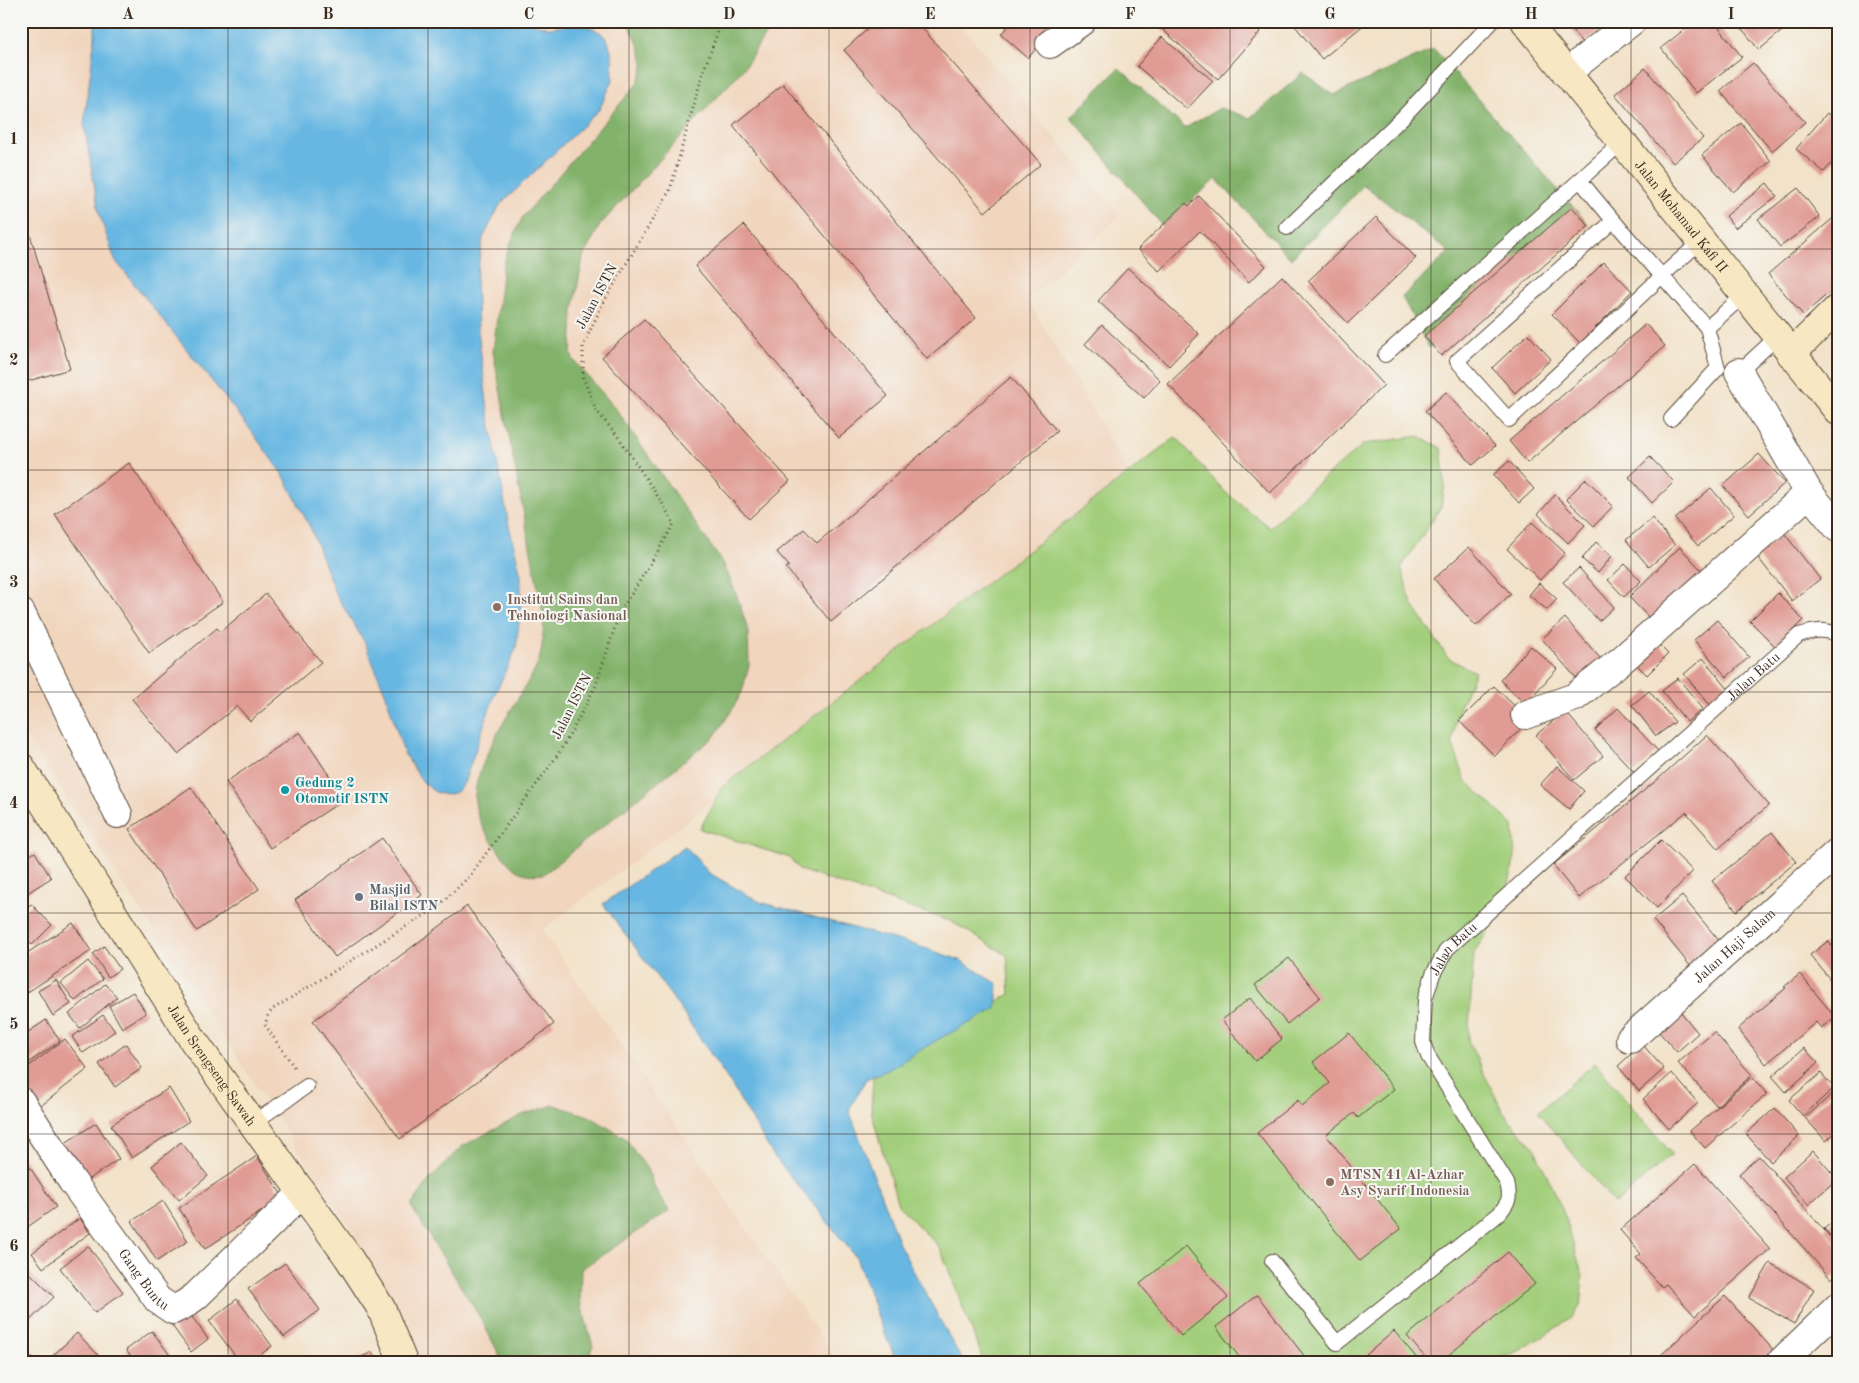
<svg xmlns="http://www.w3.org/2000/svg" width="1859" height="1383" font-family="'Old Standard TT',serif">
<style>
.built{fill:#f1d5bd}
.green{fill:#a3cf7b;stroke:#6f7c4c}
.forest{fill:#82b26b;stroke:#5e6e44}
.water{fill:#67b7e2;stroke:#517080}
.building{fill:#e09c94}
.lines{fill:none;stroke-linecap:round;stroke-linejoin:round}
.lane-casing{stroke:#564638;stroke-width:16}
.street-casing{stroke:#564638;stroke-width:30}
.secondary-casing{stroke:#564638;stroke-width:30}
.path{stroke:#564638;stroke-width:3;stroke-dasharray:1 4;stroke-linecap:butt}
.lane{stroke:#fff;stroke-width:14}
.street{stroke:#fff;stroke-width:28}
.secondary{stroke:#f7e8c3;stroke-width:28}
.grid{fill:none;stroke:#3b2a1e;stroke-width:1;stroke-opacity:0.55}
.education-dot{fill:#8d6e63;stroke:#f6f6f2;stroke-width:2}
.culture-dot{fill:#0f9aa8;stroke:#f6f6f2;stroke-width:2}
.worship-dot{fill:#6b7280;stroke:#f6f6f2;stroke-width:2}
.labels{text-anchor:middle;stroke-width:4;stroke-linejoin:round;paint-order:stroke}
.street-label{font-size:14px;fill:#3b2a1e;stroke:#f6f6f2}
.education-label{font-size:14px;font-weight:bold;fill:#785e54;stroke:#f6f6f2;text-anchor:start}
.culture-label{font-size:14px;font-weight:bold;fill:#0d838f;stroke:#f6f6f2;text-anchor:start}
.worship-label{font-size:14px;font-weight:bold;fill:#5b616d;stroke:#f6f6f2;text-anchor:start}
.neatline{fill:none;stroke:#3b2a1e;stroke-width:2}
.grid-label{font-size:16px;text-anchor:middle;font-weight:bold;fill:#3b2a1e}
</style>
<rect width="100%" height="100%" fill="#f6f6f2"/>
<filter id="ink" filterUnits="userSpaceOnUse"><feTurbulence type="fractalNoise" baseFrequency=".02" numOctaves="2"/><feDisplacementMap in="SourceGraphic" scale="10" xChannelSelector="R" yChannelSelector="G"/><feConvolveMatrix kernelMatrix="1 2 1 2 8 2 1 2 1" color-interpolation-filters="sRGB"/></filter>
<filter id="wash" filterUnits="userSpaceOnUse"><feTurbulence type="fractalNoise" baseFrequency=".0096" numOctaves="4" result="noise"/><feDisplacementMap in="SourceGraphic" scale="20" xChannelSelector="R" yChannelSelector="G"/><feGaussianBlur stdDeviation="1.12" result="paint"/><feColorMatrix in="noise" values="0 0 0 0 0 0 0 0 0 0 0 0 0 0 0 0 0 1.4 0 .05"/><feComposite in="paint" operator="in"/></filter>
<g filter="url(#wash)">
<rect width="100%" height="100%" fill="#f2e2c9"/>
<polygon class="built" points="21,21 957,21 1120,216 1028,300 1135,484 542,930 838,1362 415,1362 355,1236 21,729"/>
<g class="green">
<polygon points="1419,436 1441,448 1445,485 1441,507 1401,568 1412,604 1448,658 1475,672 1457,714 1452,742 1465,780 1513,825 1515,856 1505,903 1474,953 1468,1041 1503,1112 1535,1149 1565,1216 1583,1277 1580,1306 1573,1317 1521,1350 1492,1362 984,1362 940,1248 898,1205 871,1111 873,1077 946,1030 1010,994 1007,955 952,922 800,870 790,858 700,829 722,787 1176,437 1224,491 1270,528 1299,499 1364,444"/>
<polygon points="1595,1063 1672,1154 1615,1204 1538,1112"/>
</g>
<g class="forest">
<path d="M624,21H774L744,68L600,225L583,257L573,311L571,354L573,359L616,409L724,565L737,596L748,630L749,665L742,692L732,710L714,737L544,874C519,877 512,869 498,850C487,835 477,821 475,802C472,769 509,714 526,685C530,678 536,670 538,662C543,649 543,634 544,620L493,352L503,265L511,242L522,218L637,84C639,79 642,73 643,68C644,56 634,29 624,21Z"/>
<polygon points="1434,49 1589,225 1429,348 1402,297 1449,252 1364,185 1291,259 1216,179 1162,225 1071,117 1119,68 1185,128 1220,108 1250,118 1303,73 1334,95"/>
<polygon points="554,1105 589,1116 625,1138 647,1169 656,1190 669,1211 581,1269 580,1300 593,1346 589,1362 503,1362 482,1321 411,1206 430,1179 461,1147 522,1115"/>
</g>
<g class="water">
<polygon points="95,21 524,21 549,28 571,25 586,26 600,32 608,41 612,54 613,80 599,110 500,205 483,238 476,278 478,331 488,410 508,521 521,576 521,604 516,649 494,696 464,783 457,792 445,795 435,792 422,781 404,753 386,695 364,641 335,593 311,529 285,478 247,425 115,260 99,213 84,124 95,36"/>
<polygon points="685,846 709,873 760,902 915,945 960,960 998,984 996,1009 939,1039 888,1070 866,1079 849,1110 900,1246 963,1362 897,1362 880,1323 856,1257 773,1155 729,1081 672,997 603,904"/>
</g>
<g id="blocks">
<g class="building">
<polygon points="877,21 916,21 1041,164 985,212 844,50"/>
<polygon points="1012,21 1060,21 1028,58 1001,34"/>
<polygon points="1153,21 1248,21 1260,32 1218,79"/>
<polygon points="1291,21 1365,21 1366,23 1322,59"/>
<polygon points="1565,21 1610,21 1583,44"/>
<polygon points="1695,21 1714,21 1742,57 1696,93 1661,48"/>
<polygon points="1736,21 1794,21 1759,50"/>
<polygon points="1162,37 1213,81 1187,109 1137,66"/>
<polygon points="1753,63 1805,122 1772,151 1720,91"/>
<polygon points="1645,68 1703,138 1673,163 1615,94"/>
<polygon points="783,84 976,318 927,359 733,125"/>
<polygon points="1827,113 1838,121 1838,156 1824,172 1796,149"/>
<polygon points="1741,123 1771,161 1733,192 1702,155"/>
<polygon points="1767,183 1777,196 1735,228 1726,216"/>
<polygon points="1798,188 1820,217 1780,247 1758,219"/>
<polygon points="1199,196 1266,266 1249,282 1200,231 1159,271 1138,249 1186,203 1189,206"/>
<polygon points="21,204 70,369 21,383"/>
<polygon points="1572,207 1589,226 1441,356 1424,336"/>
<polygon points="1838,214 1838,285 1803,315 1768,274"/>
<polygon points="1376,217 1416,258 1348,323 1308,281"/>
<polygon points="744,225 888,396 839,438 695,266"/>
<polygon points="1604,262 1632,291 1580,343 1552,314"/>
<polygon points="1128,268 1199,334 1169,366 1098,301"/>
<polygon points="1282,276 1384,385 1270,493 1168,384"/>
<polygon points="644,319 790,481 749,519 602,357"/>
<polygon points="1646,324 1665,346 1527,463 1509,441"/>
<polygon points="1102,325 1160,380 1144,398 1085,344"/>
<polygon points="1528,334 1551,359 1515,393 1492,368"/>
<polygon points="1011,377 1057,431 831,622 786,568 789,566 777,552 804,529 817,543"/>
<polygon points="1446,392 1495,446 1473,465 1425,411"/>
<polygon points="1759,454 1785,483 1749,515 1723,486"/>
<polygon points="1650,457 1674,482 1652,503 1629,477"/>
<polygon points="1509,461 1534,489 1519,503 1493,475"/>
<polygon points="129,463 223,602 149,653 55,514"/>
<polygon points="1586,479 1613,506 1594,526 1566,499"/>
<polygon points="1711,488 1734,515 1698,546 1675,519"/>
<polygon points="1555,495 1585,525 1568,543 1538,514"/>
<polygon points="1652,518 1675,545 1649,567 1626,540"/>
<polygon points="1532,522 1565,553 1540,580 1507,549"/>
<polygon points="1784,533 1820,579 1792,601 1756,555"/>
<polygon points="1596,542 1612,556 1598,573 1582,559"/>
<polygon points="1469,547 1511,594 1476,626 1434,579"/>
<polygon points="1680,547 1705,574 1654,623 1629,597"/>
<polygon points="1625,564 1641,581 1624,597 1608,580"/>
<polygon points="1579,568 1614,607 1599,621 1563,582"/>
<polygon points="1539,583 1557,599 1547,610 1529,595"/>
<polygon points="1778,593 1803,620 1776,647 1750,621"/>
<polygon points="266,594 321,662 250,721 237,706 178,754 132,699 217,628 220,632"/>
<polygon points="1565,618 1607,666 1584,687 1542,639"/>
<polygon points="1717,620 1749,657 1727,677 1694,640"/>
<polygon points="1653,639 1668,654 1647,675 1632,660"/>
<polygon points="1531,646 1557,669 1525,704 1500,680"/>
<polygon points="1703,658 1729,690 1710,705 1684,674"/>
<polygon points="1678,678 1703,709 1687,722 1662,691"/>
<polygon points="1494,686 1529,720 1495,756 1459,721"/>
<polygon points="1649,691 1675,722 1656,736 1632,705"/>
<polygon points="1618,708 1658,751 1635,773 1595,730"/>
<polygon points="1565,711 1603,756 1574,780 1536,735"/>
<polygon points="300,732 345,799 270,848 226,782"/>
<polygon points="1707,735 1769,805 1718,849 1686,812 1579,898 1553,865 1657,780"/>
<polygon points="1557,766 1584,791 1569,809 1540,785"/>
<polygon points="191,787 259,889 197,931 129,829"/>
<polygon points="1772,832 1796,862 1737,911 1712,881"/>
<polygon points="382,838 422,895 335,957 295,900"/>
<polygon points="1661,840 1693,871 1657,908 1625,876"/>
<polygon points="35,852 51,878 21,897 21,861"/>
<polygon points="1682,896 1721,943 1691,967 1653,920"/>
<polygon points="31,904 52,925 32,945 21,933 21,914"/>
<polygon points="467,906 554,1024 400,1139 313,1021"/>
<polygon points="73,923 91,951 26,993 21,986 21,957"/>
<polygon points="1828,941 1838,953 1838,989 1810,955"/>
<polygon points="104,946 120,969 108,977 93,954"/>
<polygon points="1289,958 1320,997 1287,1024 1255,985"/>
<polygon points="88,961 103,979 75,1001 61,983"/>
<polygon points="1800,974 1835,1017 1821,1028 1816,1022 1766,1064 1738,1029 1786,988 1784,987"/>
<polygon points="56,980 71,1004 53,1016 38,991"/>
<polygon points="105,984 117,997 80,1028 69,1014"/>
<polygon points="133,992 146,1013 122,1028 109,1006"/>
<polygon points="1250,998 1282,1039 1255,1061 1222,1020"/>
<polygon points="1680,1011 1698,1033 1677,1052 1658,1031"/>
<polygon points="103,1015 115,1031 83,1053 72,1037"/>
<polygon points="46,1020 60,1041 21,1068 21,1037"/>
<polygon points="1714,1032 1752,1075 1717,1106 1678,1063"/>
<polygon points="1349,1033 1394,1089 1358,1118 1354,1113 1326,1135 1401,1229 1360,1261 1257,1133 1298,1100 1302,1106 1330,1083 1313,1062"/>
<polygon points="65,1039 88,1069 38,1108 21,1086 21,1072"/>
<polygon points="126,1044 142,1068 115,1087 99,1064"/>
<polygon points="1642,1044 1664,1069 1639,1091 1618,1066"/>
<polygon points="1804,1048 1818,1063 1786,1092 1772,1076"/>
<polygon points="1672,1073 1698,1103 1669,1129 1643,1099"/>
<polygon points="1821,1073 1834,1088 1803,1116 1789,1100"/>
<polygon points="1752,1077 1767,1094 1705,1148 1690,1131"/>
<polygon points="169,1088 189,1121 132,1158 111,1125"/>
<polygon points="1831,1095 1838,1102 1838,1130 1826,1141 1805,1118"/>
<polygon points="1775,1108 1799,1136 1771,1162 1746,1134"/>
<polygon points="96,1123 119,1159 80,1185 56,1149"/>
<polygon points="181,1142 208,1176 179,1200 152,1166"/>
<polygon points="1813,1151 1837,1179 1808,1205 1784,1177"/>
<polygon points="21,1154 56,1207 29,1226 21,1214"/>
<polygon points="257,1156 283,1197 205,1249 179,1208"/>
<polygon points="1759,1156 1838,1246 1838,1273 1831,1279 1739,1174"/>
<polygon points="1695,1164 1770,1249 1695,1316 1666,1284 1662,1287 1636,1258 1641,1254 1620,1230"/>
<polygon points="163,1201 188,1241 157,1261 132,1221"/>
<polygon points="1838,1217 1838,1244 1824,1229"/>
<polygon points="80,1218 90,1233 43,1268 32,1253"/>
<polygon points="88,1246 123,1292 95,1313 60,1268"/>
<polygon points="1186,1246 1228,1298 1181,1336 1140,1284"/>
<polygon points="1508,1252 1535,1284 1440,1362 1429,1362 1407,1336"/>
<polygon points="285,1263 320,1310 284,1337 248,1289"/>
<polygon points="1770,1263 1814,1289 1794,1324 1749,1298"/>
<polygon points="30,1273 54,1297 23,1327 21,1325 21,1282"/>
<polygon points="1257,1295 1309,1362 1243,1362 1216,1327"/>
<polygon points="1725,1296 1776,1353 1766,1362 1666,1362 1661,1355"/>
<polygon points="237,1299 272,1346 251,1362 240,1362 209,1321"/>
<polygon points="185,1307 208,1339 191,1352 168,1320"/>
<polygon points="152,1331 175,1362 135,1362 126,1350"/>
<polygon points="1394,1331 1420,1362 1370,1362 1365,1356"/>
<polygon points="77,1333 98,1355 91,1362 46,1362"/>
<polygon points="21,1345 36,1362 21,1362"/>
<polygon points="372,1352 377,1362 352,1362"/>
</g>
</g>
</g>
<g filter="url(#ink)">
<use href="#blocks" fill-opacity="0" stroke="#564638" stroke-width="1"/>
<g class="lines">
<g class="lane-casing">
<g id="lane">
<path d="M1580,180C1620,231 1665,278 1707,328"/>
<polyline points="1613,221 1457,361 1509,420 1663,275 1700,242"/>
<polyline points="1287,228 1403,117 1493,21"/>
<polyline points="1385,355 1621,143"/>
<polyline points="1734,371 1739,372 1777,337"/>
<polyline points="1671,419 1718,368 1707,328 1744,295"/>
<polyline points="253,1123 307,1086"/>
<path id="s1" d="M1272,1261L1337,1343L1499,1214C1509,1201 1511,1199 1507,1183L1428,1056L1423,1042L1425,999L1433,974L1447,949L1799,635C1813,631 1824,628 1838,635"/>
</g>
</g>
<g class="street-casing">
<g id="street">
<polyline points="1050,44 1082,21"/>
<polyline points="1566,73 1632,21"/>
<polyline points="1739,372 1809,493"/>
<polyline points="21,613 118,814"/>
<polyline points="1525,715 1575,697 1624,658 1809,493 1838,528"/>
<path id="s2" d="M1630,1039L1838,852"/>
<path id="s3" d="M21,1102L72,1181L158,1300L173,1310L185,1304L196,1296L302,1193"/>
<polyline points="1781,1362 1838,1307"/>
</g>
</g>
<g class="secondary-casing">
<g id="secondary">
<path id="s4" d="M1525,21L1838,411"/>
<polyline points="1791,354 1838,308"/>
<path id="s5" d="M21,767L193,1040L348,1257L381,1308L403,1362"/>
</g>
</g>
<polyline class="path" points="294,1067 265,1025 268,1015 273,1009 436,908 469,877 557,756 572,731 596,685 620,612 654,558 674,524 661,501 619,438 596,410 583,377 583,346 603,303 670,190 703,72 722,21"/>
<use href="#lane" class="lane"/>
<use href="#street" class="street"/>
<use href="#secondary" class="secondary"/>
</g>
</g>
<path class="grid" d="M228,21V1362M428,21V1362M629,21V1362M829,21V1362M1030,21V1362M1230,21V1362M1431,21V1362M1631,21V1362M21,249H1838M21,470H1838M21,692H1838M21,913H1838M21,1134H1838"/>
<g class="education-dot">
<circle cx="497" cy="607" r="5"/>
<circle cx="1330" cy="1182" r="5"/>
</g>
<circle class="culture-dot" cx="285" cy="790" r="5"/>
<circle class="worship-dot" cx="359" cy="897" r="5"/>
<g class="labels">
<g class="street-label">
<text dy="5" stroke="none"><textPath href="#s4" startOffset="250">Jalan Mohamad Kafi II</textPath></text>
<text transform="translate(596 296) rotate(-62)" y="5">Jalan ISTN</text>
<text dy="5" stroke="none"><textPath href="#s1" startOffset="1018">Jalan Batu</textPath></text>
<text transform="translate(571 706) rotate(-63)" y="5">Jalan ISTN</text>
<text dy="5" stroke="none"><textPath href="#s2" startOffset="140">Jalan Haji Salam</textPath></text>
<text dy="5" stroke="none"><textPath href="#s1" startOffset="612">Jalan Batu</textPath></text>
<text dy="5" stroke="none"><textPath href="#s5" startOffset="354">Jalan Srengseng Sawah</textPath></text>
<text dy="5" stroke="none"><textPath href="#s3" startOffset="216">Gang Buntu</textPath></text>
</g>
<g class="education-label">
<text x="507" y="604">Institut Sains dan<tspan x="507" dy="16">Tehnologi Nasional</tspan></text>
<text x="1340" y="1179">MTSN 41 Al-Azhar<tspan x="1340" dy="16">Asy Syarif Indonesia</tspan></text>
</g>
<g class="culture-label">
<text x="295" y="787">Gedung 2<tspan x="295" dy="16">Otomotif ISTN</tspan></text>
</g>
<g class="worship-label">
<text x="369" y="894">Masjid<tspan x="369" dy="16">Bilal ISTN</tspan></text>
</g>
</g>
<rect width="1859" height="1383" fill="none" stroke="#f6f6f2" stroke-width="55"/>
<rect x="28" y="28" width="1804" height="1328" class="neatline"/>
<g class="grid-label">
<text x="128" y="19">A</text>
<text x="328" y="19">B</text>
<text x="529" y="19">C</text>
<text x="729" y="19">D</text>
<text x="930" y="19">E</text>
<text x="1130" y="19">F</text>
<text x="1330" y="19">G</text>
<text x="1531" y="19">H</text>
<text x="1731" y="19">I</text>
<text x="14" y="144">1</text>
<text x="14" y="365">2</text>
<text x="14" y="587">3</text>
<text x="14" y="808">4</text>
<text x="14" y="1029">5</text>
<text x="14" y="1251">6</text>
</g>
</svg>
